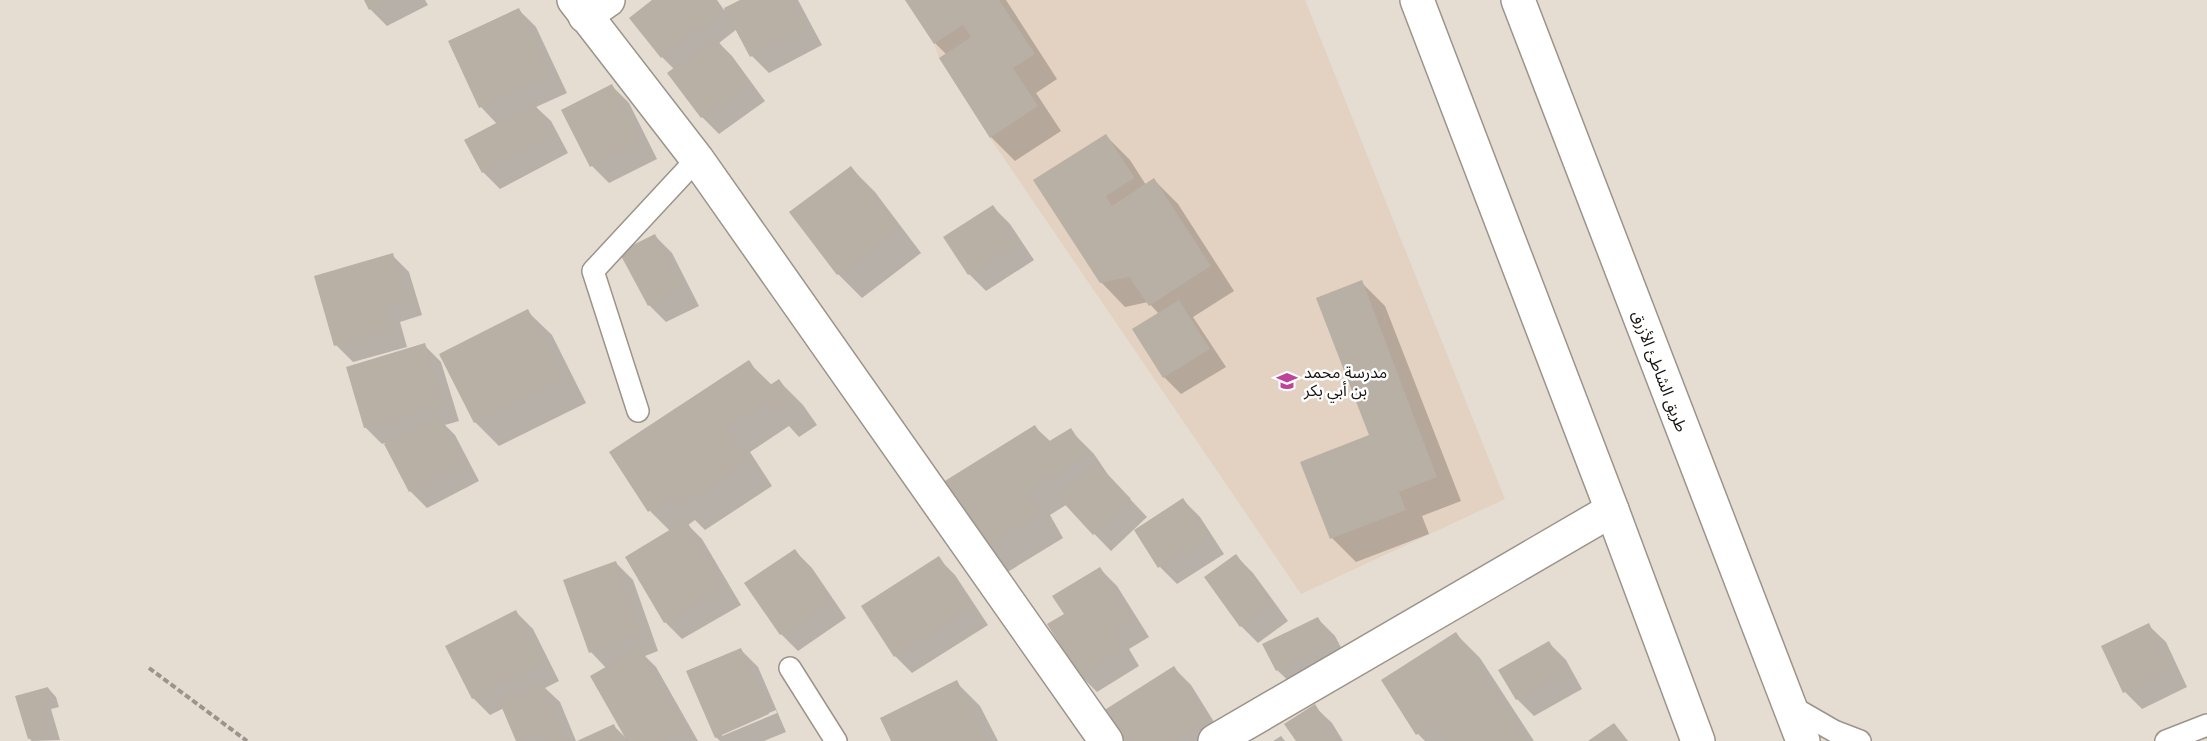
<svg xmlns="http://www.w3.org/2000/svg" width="2207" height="741" font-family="Mulish,'Noto Sans Arabic',sans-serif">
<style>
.education{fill:#e3d1c1}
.shadow{fill:#0003;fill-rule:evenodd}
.building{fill:#b8afa5}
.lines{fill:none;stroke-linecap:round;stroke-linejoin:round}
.service-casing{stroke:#9c948a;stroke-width:24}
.minor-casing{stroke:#9c948a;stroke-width:36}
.secondary-casing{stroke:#9c948a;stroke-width:36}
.path{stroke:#9b948c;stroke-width:4;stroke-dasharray:6 3;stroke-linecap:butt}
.service{stroke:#fff;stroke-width:21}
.minor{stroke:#fff;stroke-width:33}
.secondary{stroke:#fff;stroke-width:33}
.labels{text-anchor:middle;stroke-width:5;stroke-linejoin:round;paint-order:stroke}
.street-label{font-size:16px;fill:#161310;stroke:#fff}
.poi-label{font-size:16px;fill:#161310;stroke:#fff;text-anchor:start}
</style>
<rect width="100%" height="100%" fill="#e5ddd2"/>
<polygon class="education" points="905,0 1305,0 1505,499 1301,594 990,138 939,58 934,44"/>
<g class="shadow">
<polygon points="365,0 425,0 428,5 387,26 370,9"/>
<polygon points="654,0 717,0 724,10 743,0 798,0 822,45 769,73 752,56 737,29 719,43 732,56 765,101 719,134 702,117 674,69 662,57"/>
<polygon points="907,0 1006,0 1057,79 1036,93 1061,131 1015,161 991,137 947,55 935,43"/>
<polygon points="519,10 536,27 567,93 536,107 551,121 568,153 500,189 483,172 497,124 481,107 450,42"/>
<polygon points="612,86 629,103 657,159 609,183 592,166 563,110"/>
<polygon points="1106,136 1130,160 1146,185 1154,180 1178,204 1234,291 1193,317 1226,367 1181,394 1164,377 1159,314 1148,302 1125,307 1101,282"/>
<polygon points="851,168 875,192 921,253 862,298 838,274"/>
<polygon points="993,207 1010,224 1034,260 986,291 969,274"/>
<polygon points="655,236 672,253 699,306 666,322 649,305"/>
<polygon points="392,255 409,272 422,315 400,322 407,347 353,362 336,345"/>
<polygon points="1361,282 1385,306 1461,501 1422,516 1429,534 1356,562 1332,538 1371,436"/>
<polygon points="527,311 552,335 586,403 499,446 475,422"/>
<polygon points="424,345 441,362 459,421 445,425 455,435 479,481 427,508 410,491 385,443 382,444 365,427"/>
<polygon points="748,362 772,385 779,381 803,405 817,425 799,437 789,426 750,452 772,486 705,530 695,520 688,525 702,539 741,605 682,639 665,622 627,557 670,531 650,511"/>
<polygon points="1035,427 1051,442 1070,430 1094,454 1111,479 1147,517 1111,551 1066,505 1050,515 1063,538 1006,573 982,549"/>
<polygon points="1183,500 1200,517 1224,554 1177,584 1160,567"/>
<polygon points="795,551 812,568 846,618 798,651 781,634"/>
<polygon points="1236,556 1253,573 1288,621 1258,643 1241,626"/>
<polygon points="938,558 955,575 988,625 912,673 895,656"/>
<polygon points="616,563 633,580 658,651 645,656 656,667 698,741 581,741 614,726 626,738 607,669 591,652"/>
<polygon points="1100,569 1117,586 1149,637 1129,649 1139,666 1097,692 1080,675 1066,615"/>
<polygon points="516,612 533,629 559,681 545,688 560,702 576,741 517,741 504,708 490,715 473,698"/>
<polygon points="1318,619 1335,636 1348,661 1295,687 1277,670"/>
<polygon points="2148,625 2166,642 2187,687 2142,709 2125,692"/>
<polygon points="1456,634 1480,658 1534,741 1425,741 1418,734"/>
<polygon points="1549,643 1566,660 1582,689 1534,716 1517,699"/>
<path d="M741,650L758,667L786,732L764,741H720L716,737ZM776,710L777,713L722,736V733Z"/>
<polygon points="1174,668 1191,685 1224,738 1220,741 1124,741"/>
<polygon points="956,682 980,706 998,741 893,741"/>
<polygon points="48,688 56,697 59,707 51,709 60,740 32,741 29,738"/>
<polygon points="1314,706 1332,723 1343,741 1297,741"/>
<polygon points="1281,736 1285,741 1273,741"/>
</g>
<g class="building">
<polygon points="364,0 388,0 369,10"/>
<polygon points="652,0 715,0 723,10 661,58 629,18"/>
<polygon points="740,0 792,0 806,28 750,57 724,8"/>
<polygon points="905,0 999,0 1035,54 1013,68 1038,106 990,138 939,58 971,37 963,25 934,44"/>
<polygon points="519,8 551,75 479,108 448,41"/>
<polygon points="715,37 749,83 701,118 667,73"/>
<polygon points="612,84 641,142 590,167 561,110"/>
<polygon points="534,103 552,136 482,173 464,140"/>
<polygon points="1106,134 1135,178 1106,196 1112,206 1154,178 1211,266 1149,306 1129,277 1100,283 1033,180"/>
<polygon points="851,166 899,229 837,275 789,212"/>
<polygon points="993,205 1018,243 968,275 943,237"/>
<polygon points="655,234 683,288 648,306 619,252"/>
<polygon points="393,253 405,298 384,305 391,330 334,346 314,276"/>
<polygon points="1362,280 1437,477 1399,492 1406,510 1330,539 1300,462 1369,435 1316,298"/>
<polygon points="1179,300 1210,349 1163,378 1132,329"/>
<polygon points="528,309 563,379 474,423 439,354"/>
<polygon points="425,343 443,404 364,428 346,367"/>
<polygon points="749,360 767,387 779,379 794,401 774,414 766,402 727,428 749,461 680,507 672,496 648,512 609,452"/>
<polygon points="438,416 463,464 409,492 384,444"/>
<polygon points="1035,425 1046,443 1071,428 1087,453 1027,491 1041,513 981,550 940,484"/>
<polygon points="1097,463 1131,499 1093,535 1059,498"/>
<polygon points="1183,498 1208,536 1158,568 1134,530"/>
<polygon points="686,520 725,587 664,623 625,557"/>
<polygon points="795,549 831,601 780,635 744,583"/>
<polygon points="1236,554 1272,603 1240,627 1204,577"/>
<polygon points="939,556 972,607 894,657 861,606"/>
<polygon points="616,561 642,634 589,653 563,580"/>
<polygon points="1100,567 1133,619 1113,631 1123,648 1079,676 1047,624 1064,614 1052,596"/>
<polygon points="516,610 543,663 472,699 445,646"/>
<polygon points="1318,617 1332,644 1276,671 1262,644"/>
<polygon points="2149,623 2171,670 2123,693 2101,646"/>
<polygon points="1456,632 1527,741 1446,741 1435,723 1416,735 1381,680"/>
<polygon points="1549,641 1566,672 1516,700 1498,670"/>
<polygon points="639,648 686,729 664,741 627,741 590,676"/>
<polygon points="741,648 769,714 715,738 686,671"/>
<polygon points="1174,666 1208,721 1176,741 1122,741 1103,711"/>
<polygon points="957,680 987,741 891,741 880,718"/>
<polygon points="543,683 567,741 547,741 543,732 521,741 516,741 499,701"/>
<polygon points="48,687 52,699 44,701 53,732 28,739 15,696"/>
<polygon points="1315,704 1338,741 1296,741 1284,724"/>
<polygon points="1614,723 1628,741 1588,741"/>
<polygon points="614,724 621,741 577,741"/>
</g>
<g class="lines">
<g class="service-casing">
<g id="service">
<polyline points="638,411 593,271 697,159"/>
<polyline points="790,668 836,741"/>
<polyline points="1789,705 1834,731 1860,741"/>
<polyline points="2166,741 2207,725"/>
</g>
</g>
<g class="minor-casing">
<g id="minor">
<polyline points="574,0 697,159 1106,741"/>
<polyline points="585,16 608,0"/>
<polyline points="1215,741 1612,510"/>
</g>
</g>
<g class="secondary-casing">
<g id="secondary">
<polyline points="1417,0 1612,510 1698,741"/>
<polyline points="1518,0 1803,741"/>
</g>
</g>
<polyline class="path" points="149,668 247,741"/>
<use href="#service" class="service"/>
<use href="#minor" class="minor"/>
<use href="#secondary" class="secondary"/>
</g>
<defs>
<g id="school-bare" transform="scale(1.62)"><path d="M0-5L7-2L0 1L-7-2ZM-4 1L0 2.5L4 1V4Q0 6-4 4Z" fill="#bd4498" stroke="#fff" stroke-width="2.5" paint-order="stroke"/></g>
</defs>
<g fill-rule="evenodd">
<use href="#school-bare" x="1287" y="381"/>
</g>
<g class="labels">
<g class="street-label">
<text transform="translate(1660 371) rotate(69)" y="6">طريق الشاطئ الأزرق</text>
</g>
<g class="poi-label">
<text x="1304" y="378">مدرسة محمد<tspan x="1304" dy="18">بن أبي بكر</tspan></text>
</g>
</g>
</svg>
